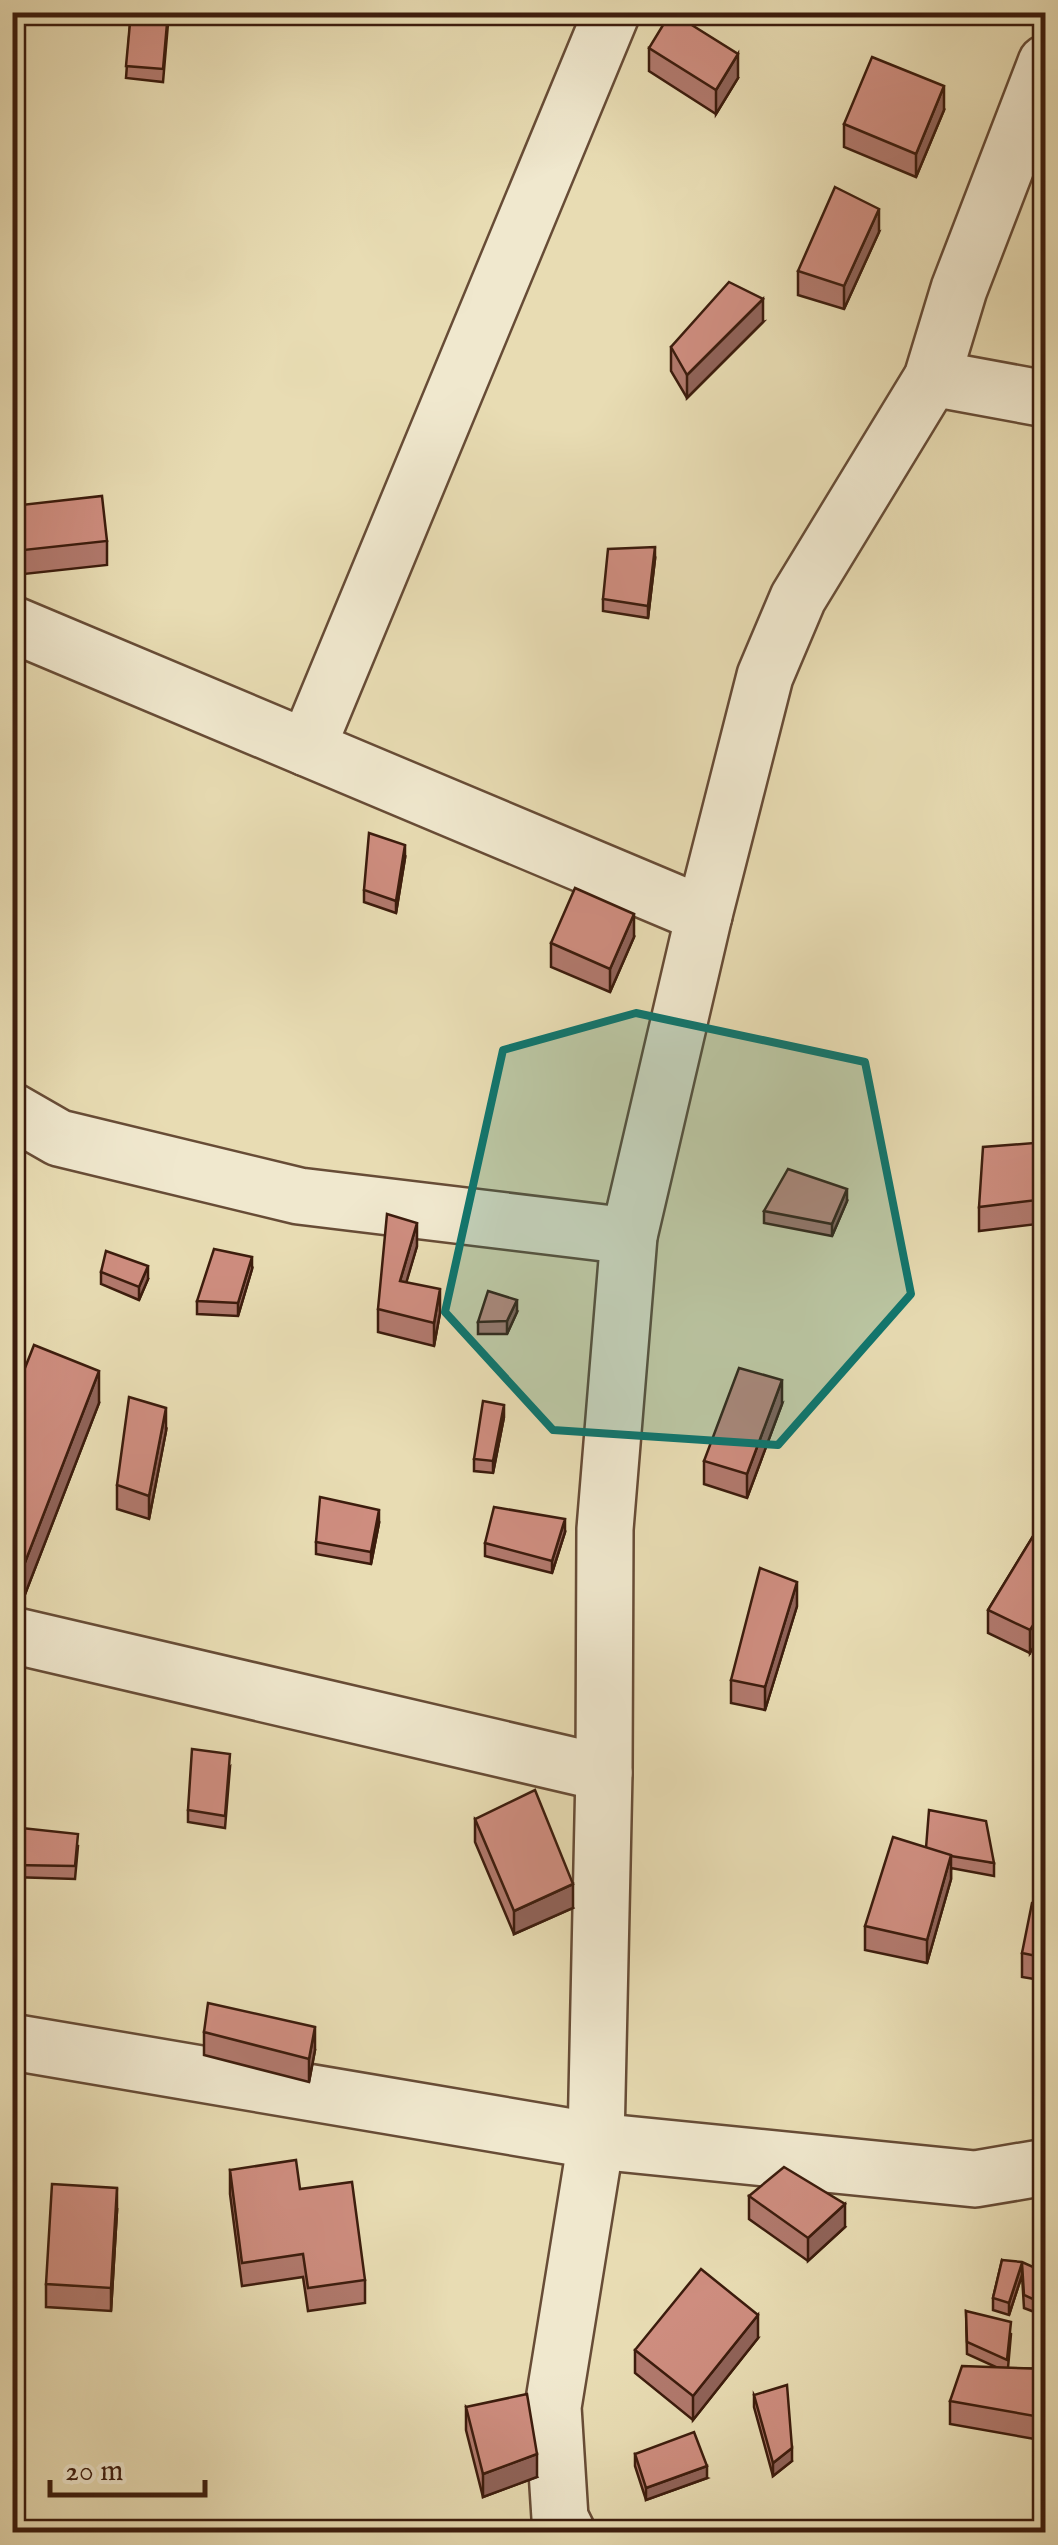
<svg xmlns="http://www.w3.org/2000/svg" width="1058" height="2545" font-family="'IM FELL English',serif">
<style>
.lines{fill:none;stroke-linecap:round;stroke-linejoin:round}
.minor-casing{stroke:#674c36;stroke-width:60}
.minor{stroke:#f0e8ce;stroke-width:55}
.wall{fill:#b1796d;stroke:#3c1c0d;stroke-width:2.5}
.shaded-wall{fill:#906359;stroke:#3c1c0d;stroke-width:2.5}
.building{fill:#ce8d7f;stroke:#3c1c0d;stroke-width:2.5}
.marked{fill:#0f766e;fill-opacity:0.2;stroke:#0f766e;stroke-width:8;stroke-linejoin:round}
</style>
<rect width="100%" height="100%" fill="#e8dcb3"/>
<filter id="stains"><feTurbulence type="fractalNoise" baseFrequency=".002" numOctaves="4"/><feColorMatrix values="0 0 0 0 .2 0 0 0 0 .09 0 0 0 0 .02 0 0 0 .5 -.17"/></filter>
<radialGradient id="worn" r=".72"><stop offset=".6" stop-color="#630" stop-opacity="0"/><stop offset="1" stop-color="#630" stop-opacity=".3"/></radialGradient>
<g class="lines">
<g class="minor-casing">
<g id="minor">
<polyline points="932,378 1046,399"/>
<polyline points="12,624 704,915"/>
<polyline points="307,748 612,12"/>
<polyline points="12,1111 59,1138 299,1196 629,1236"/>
<polyline points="12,1635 604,1773"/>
<polyline points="12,2042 596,2141 975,2179 1046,2167"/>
<polyline points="567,2532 560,2518 553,2407 596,2141 604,1773 605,1529 629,1236 704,915 765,676 798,598 932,378 959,289 1046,63"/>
</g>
</g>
<use href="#minor" class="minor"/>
</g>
<g class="wall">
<polygon points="131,12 169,12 163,82 126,78"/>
<polygon points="649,48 738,78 716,114 649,71"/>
<polygon points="944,110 916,177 844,147 844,124"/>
<polygon points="879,232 844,309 798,295 798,271"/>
<polygon points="763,322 687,398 671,371 671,347"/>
<polygon points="12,506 107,541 107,565 15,575 12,554"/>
<polygon points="655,559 648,618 603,611 603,599"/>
<polygon points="405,858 396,913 364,902 364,890"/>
<polygon points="634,937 610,992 551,967 551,943"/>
<polygon points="1046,1142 1046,1223 979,1231 979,1207"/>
<polygon points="847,1201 832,1236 764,1223 764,1211"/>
<polygon points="417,1246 406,1282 440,1313 434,1346 378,1332 378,1309"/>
<polygon points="252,1269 238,1316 197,1314 197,1301"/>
<polygon points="101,1272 148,1279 139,1300 101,1284"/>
<polygon points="517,1312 507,1334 478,1334 478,1322"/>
<polygon points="12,1401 99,1403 22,1602 12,1599"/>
<polygon points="782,1404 747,1498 704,1484 704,1461"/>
<polygon points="504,1417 493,1473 474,1471 474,1459"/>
<polygon points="166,1431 149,1519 117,1509 117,1485"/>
<polygon points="1046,1515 1030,1653 988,1633 988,1610"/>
<polygon points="379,1523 371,1564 316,1554 316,1542"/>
<polygon points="565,1532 552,1573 485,1556 485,1543"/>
<polygon points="797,1606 765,1710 731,1703 731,1680"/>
<polygon points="230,1767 225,1828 188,1822 188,1810"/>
<polygon points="475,1819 573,1908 514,1934 475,1842"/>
<polygon points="12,1827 78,1846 75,1879 12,1877"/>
<polygon points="926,1848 994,1863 994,1876 951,1868 951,1879 927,1963 865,1950 865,1926"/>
<polygon points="1046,1904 1046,1981 1022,1977 1022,1953"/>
<polygon points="204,2032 315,2050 309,2082 204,2055"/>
<polygon points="230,2170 300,2189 365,2280 365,2303 308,2311 303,2277 242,2286 230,2194"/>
<polygon points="749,2196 845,2227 808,2261 749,2219"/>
<polygon points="117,2211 111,2311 46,2307 46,2284"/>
<polygon points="1002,2260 1040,2282 1037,2313 1024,2308 1022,2275 1009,2315 993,2310 993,2298"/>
<polygon points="966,2311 1011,2334 1008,2368 1046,2369 1046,2441 950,2424 950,2401 996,2367 967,2354"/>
<polygon points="758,2338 693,2420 635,2373 635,2350"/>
<polygon points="754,2395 792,2461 773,2476 754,2407"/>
<polygon points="466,2407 537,2477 483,2497 466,2430"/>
<polygon points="635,2454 707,2478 646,2500 635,2466"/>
</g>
<g class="shaded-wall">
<polygon points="738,54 738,78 716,114 716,90"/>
<polygon points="944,86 944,110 916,177 916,154"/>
<polygon points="879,209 879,232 844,309 844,286"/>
<polygon points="763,299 763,322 687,398 687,375"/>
<polygon points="655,547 655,559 648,618 648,606"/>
<polygon points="405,845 405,858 396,913 396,901"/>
<polygon points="634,914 634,937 610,992 610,969"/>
<polygon points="847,1189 847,1201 832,1236 832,1224"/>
<polygon points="417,1223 417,1246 400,1304 400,1281"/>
<polygon points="252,1257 252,1269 238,1316 238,1303"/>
<polygon points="148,1266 148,1279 139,1300 139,1287"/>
<polygon points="440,1289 440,1313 434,1346 434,1323"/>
<polygon points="517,1300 517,1312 507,1334 507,1321"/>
<polygon points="99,1371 99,1403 22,1602 22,1570"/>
<polygon points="782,1380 782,1404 747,1498 747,1474"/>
<polygon points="504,1405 504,1417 493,1473 493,1461"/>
<polygon points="166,1408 166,1431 149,1519 149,1496"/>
<polygon points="379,1510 379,1523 371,1564 371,1552"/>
<polygon points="565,1519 565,1532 552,1573 552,1561"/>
<polygon points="797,1582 797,1606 765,1710 765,1687"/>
<polygon points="1046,1605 1046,1628 1030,1653 1030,1630"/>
<polygon points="951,1855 951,1879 927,1963 927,1940"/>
<polygon points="573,1884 573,1908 514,1934 514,1911"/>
<polygon points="315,2027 315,2050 309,2082 309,2059"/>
<polygon points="117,2188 117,2211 111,2311 111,2288"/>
<polygon points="845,2204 845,2227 808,2261 808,2238"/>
<polygon points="1022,2263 1022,2275 1009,2315 1009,2303"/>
<polygon points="758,2315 758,2338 693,2420 693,2396"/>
<polygon points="792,2448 792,2461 773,2476 773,2463"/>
<polygon points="537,2454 537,2477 483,2497 483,2474"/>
<polygon points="707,2466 707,2478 646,2500 646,2488"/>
</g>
<g class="building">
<polygon points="131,12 168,12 163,69 126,66"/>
<polygon points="671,12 738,54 716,90 649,48"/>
<polygon points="872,57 944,86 916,154 844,124"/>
<polygon points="835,187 879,209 844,286 798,271"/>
<polygon points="729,282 763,299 687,375 671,347"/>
<polygon points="102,496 107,541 15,551 12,531 12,506"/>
<polygon points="655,547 648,606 603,599 608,549"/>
<polygon points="369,833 405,845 396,901 364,890"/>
<polygon points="575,888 634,914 610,969 551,943"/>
<polygon points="1046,1142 1046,1199 979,1207 983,1147"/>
<polygon points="788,1169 847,1189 832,1224 764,1211"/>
<polygon points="387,1214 417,1223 400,1281 440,1289 434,1323 378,1309"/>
<polygon points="214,1249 252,1257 238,1303 197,1301"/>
<polygon points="106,1251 148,1266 139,1287 101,1272"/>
<polygon points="488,1291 517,1300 507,1321 478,1322"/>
<polygon points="34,1345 99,1371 22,1570 12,1566 12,1401"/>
<polygon points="739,1368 782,1380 747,1474 704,1461"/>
<polygon points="129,1397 166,1408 149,1496 117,1485"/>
<polygon points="483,1401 504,1405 493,1461 474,1459"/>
<polygon points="320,1497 379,1510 371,1552 316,1542"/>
<polygon points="494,1507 565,1519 552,1561 485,1543"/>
<polygon points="1046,1515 1046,1605 1030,1630 988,1610"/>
<polygon points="760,1568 797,1582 765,1687 731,1680"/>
<polygon points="192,1749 230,1754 225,1816 188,1810"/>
<polygon points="535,1790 573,1884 514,1911 475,1819"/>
<polygon points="929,1810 986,1821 994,1863 951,1856 926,1848"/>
<polygon points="12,1827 78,1834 75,1866 12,1865"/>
<polygon points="893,1837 951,1855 927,1940 865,1926"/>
<polygon points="1032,1903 1046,1904 1046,1958 1022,1953"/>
<polygon points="208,2003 315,2027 309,2059 204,2032"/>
<polygon points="296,2160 300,2189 352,2182 365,2280 308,2288 303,2254 242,2263 230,2170"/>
<polygon points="784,2167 845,2204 808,2238 749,2196"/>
<polygon points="52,2184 117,2188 111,2288 46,2284"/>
<polygon points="1002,2260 1022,2262 1040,2270 1037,2301 1024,2295 1022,2263 1009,2303 993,2298"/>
<polygon points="701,2269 758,2315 693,2396 635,2350"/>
<polygon points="966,2311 1011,2322 1007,2360 967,2342"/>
<polygon points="962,2366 1046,2369 1046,2418 950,2401"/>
<polygon points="787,2385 792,2448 773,2463 754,2395"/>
<polygon points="527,2394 537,2454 483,2474 466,2407"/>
<polygon points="694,2432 707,2466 646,2488 635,2454"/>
<polygon points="942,2522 1033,2529 1033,2532 938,2532"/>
</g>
<path class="marked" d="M636,1013L865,1062L911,1294L778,1445L553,1430L445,1312L503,1050Z"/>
<rect width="1058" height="2545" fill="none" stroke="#e8dcb3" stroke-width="50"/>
<rect x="15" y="15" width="1028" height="2515" fill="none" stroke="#3c1c0d" stroke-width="5"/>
<rect x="25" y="25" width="1008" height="2495" fill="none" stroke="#3c1c0d" stroke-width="2.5"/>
<path d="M50 2480v15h155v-15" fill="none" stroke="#3c1c0d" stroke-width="5"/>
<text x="65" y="2480" font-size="30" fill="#3c1c0d" stroke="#f0e8ce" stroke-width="8" paint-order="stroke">20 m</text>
<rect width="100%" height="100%" filter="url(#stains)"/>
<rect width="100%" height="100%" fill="url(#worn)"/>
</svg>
